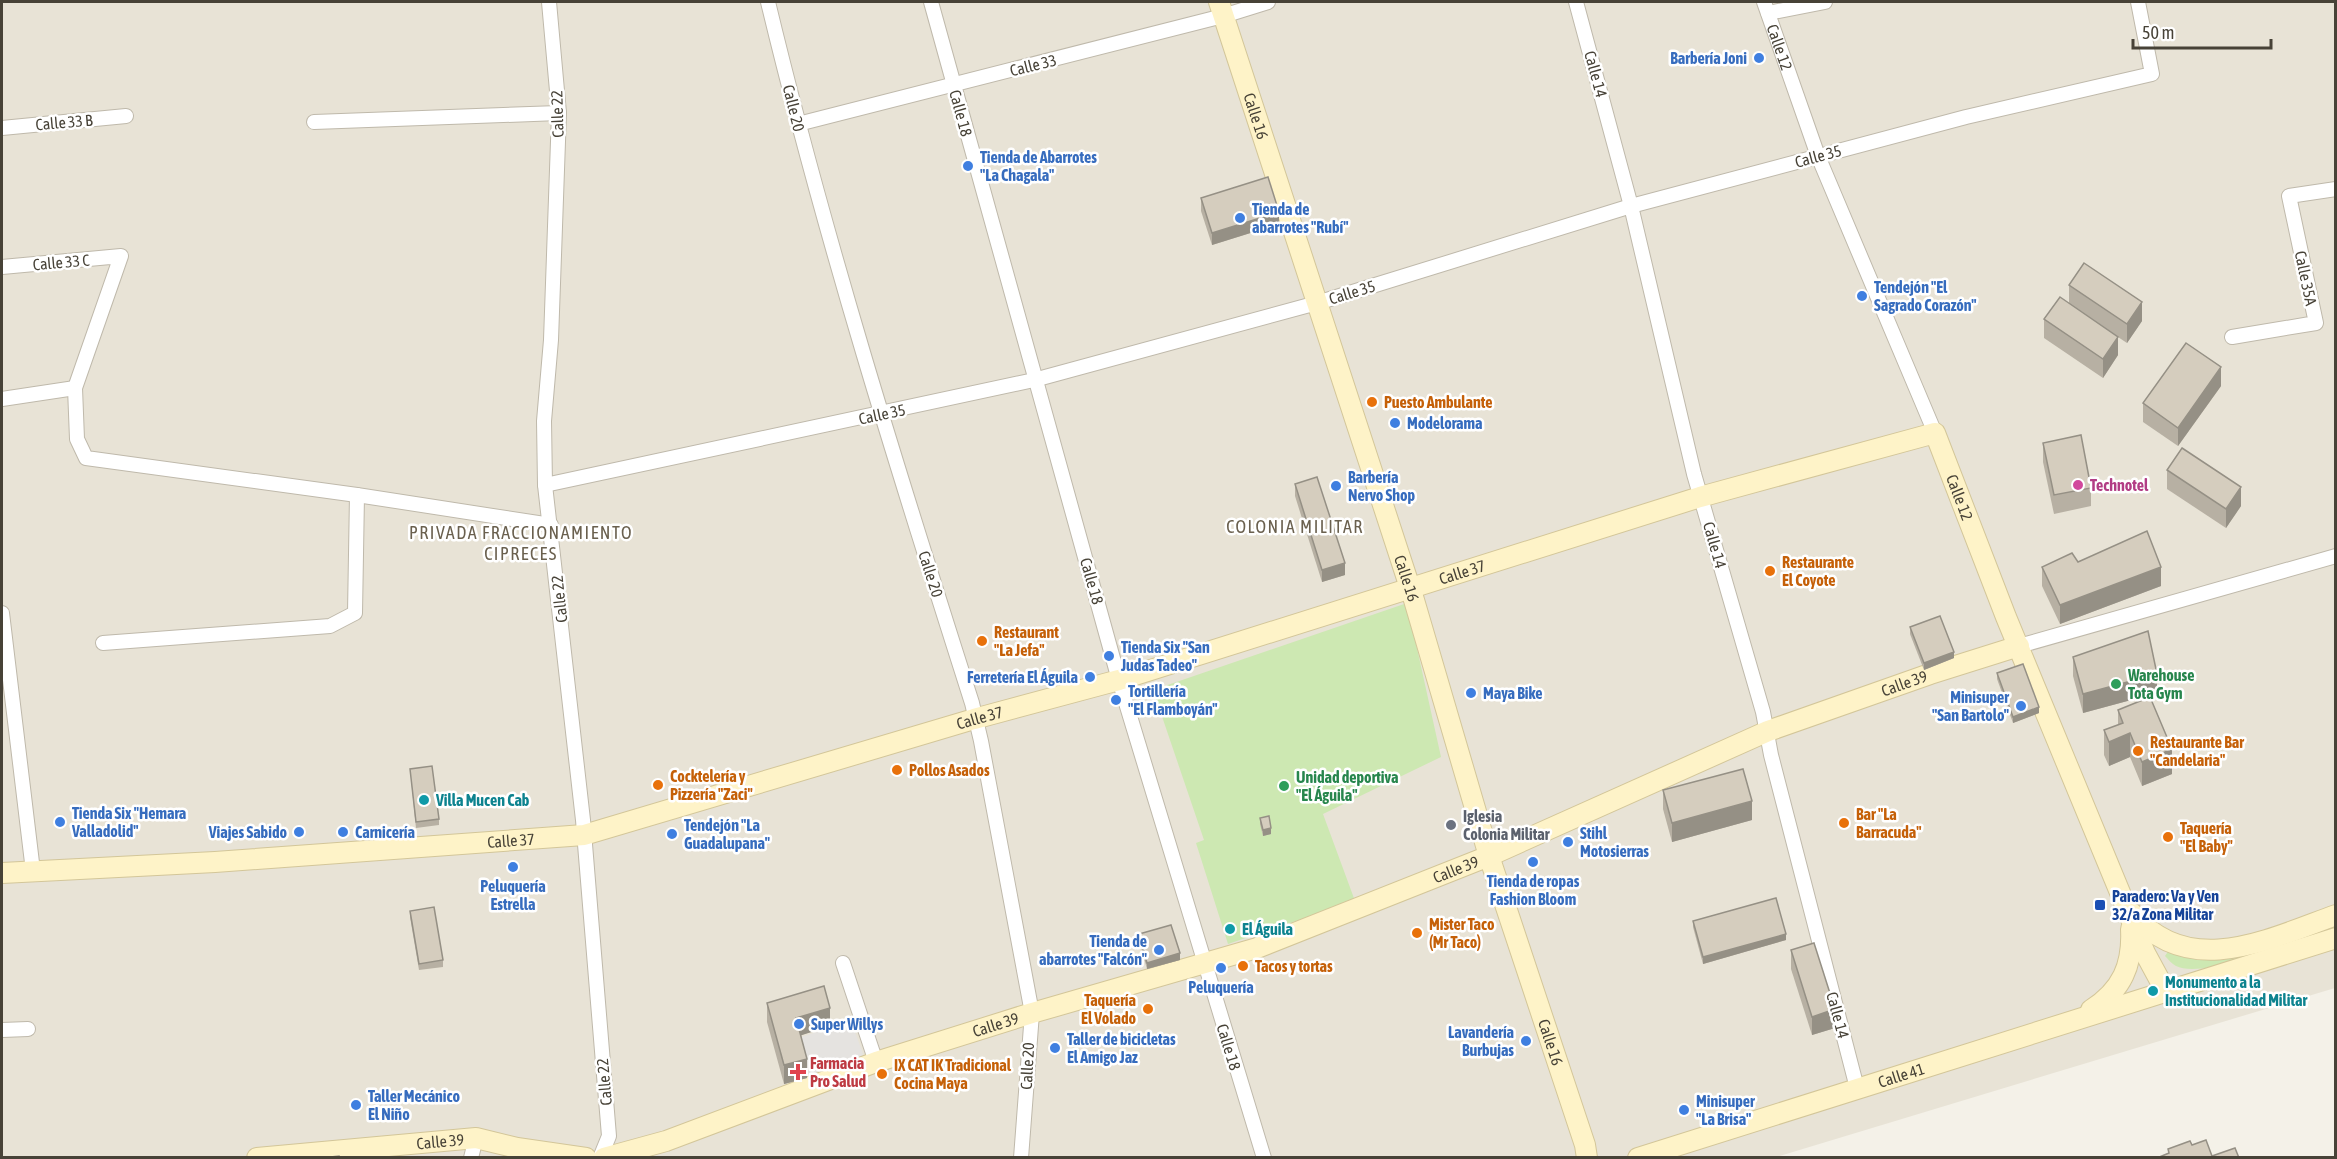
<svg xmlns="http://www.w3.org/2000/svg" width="2337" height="1159" font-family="'Asap Condensed',sans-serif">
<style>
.residential{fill:#e8e3d6}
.green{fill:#cde8b2}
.parking{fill:#e5e3e0}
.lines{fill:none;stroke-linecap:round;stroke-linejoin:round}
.street-casing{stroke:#bfb9ab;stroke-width:16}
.secondary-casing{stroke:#d3c699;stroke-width:22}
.street{stroke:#fff;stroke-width:14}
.secondary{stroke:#fef3c8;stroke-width:20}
.wall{fill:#b7b0a3}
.shaded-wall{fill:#959085}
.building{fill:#d5cdbe;stroke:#959085;stroke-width:1.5}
.shop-dot{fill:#3f7fe0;stroke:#fff;stroke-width:2}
.food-dot{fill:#e8710a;stroke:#fff;stroke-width:2}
.hotel-dot{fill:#d1479c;stroke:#fff;stroke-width:2}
.leisure-dot{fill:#2e9e5b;stroke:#fff;stroke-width:2}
.culture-dot{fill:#0f9aa8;stroke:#fff;stroke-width:2}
.worship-dot{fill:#6b7280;stroke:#fff;stroke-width:2}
.transit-dot{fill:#1a4fb4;stroke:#fff;stroke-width:2}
.health-dot{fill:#e0444e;stroke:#fff;stroke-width:2}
.labels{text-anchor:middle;stroke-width:5;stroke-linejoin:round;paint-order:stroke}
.street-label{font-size:16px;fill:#474237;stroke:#fff}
.shop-label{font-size:16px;font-weight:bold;fill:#366cbe;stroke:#fff;text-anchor:start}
.food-label{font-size:16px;font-weight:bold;fill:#c56008;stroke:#fff;text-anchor:start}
.hotel-label{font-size:16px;font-weight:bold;fill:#b23c85;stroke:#fff;text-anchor:start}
.leisure-label{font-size:16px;font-weight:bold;fill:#27864d;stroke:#fff;text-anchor:start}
.culture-label{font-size:16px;font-weight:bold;fill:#0d838f;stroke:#fff;text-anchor:start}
.worship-label{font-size:16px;font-weight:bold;fill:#5b616d;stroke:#fff;text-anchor:start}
.transit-label{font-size:16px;font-weight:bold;fill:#164399;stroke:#fff;text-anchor:start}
.health-label{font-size:16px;font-weight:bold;fill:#be3a42;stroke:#fff;text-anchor:start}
.neighbourhood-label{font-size:18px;letter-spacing:1.5px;fill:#6a604e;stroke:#fff}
</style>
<rect width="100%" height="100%" fill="#f4f1e8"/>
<polygon class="residential" points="2,2 2335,2 2335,988 1776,1157 2,1158"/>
<g class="green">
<polygon points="1407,603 1441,757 1323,814 1355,901 1228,944 1196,843 1204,840 1153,690"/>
<path d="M2335,920V931C2305,941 2202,980 2176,966C2172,964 2168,959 2165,956L2169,950L2181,956L2203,958Z"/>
</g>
<polygon class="parking" points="851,1021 866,1062 810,1079 798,1038"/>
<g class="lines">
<g class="street-casing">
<g id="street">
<polyline points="549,2 559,113 551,340 544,421 545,485 583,820 609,1136 600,1158"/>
<path d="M768,2C825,239 898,471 972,703L981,741L1032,1013L1021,1158"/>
<polyline points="931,2 1119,680 1264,1158"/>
<polyline points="1576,2 1631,206 1694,474 1763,712 1771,755 1857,1088"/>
<path id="s1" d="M1764,2L1818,156L1935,433"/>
<polyline points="1768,13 1825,2"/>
<polyline points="314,122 559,113"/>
<polyline points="798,124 1223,16 1268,2"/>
<polyline points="2,128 126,116"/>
<polyline points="2,267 121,256 75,388 77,439 86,458 357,495 551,525"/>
<polyline points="2232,337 2316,323 2289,196 2336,189"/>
<polyline points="2,399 75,388"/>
<polyline points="545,485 1034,380 1317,303 1631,206 1966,117 2152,74 2138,2"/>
<polyline points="2,613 33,871"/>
<polyline points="103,643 330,626 355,613 357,495"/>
<polyline points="2019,646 2336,556"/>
<polyline points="843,963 876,1062"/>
<polyline points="2,1030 28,1029"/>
<polyline points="471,1158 476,1138"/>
</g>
</g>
<g class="secondary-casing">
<g id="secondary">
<path id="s2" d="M1219,2L1414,600L1489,856L1585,1145L1587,1158"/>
<path id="s3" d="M2,873L215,862L584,835L974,719L1119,680L1700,497L1935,433L2006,617L2145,953L2165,990"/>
<path d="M2133,914C2189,980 2269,939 2336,915"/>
<path d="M2091,1010C2122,990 2133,965 2131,929"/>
<path id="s4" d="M257,1158L476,1138L517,1148L586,1158"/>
<path id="s5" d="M604,1158L666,1141L876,1062L1032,1013L1257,948L1489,856L1768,731L1930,674L2019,646"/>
<path id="s6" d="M1638,1158L2336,938"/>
</g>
</g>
<use href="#street" class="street"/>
<use href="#secondary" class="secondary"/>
</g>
<g class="wall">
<polygon points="1201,198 1279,224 1212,245 1201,211"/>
<polygon points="2069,285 2142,321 2127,343 2118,337 2118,355 2103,378 2044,338 2044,319 2069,303"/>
<polygon points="2221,386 2178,446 2143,422 2143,403"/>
<polygon points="2043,443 2091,488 2091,506 2054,514 2043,462"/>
<polygon points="2167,470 2241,506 2226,528 2167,489"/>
<polygon points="1295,484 1345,575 1322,582 1295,496"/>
<polygon points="2078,562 2161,586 2060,624 2042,586 2042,567"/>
<polygon points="1910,627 1954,658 1924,670 1910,634"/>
<polygon points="2073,657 2157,693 2083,713 2073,676"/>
<polygon points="1997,673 2039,713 2013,723 1997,679"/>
<polygon points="2118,710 2172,774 2142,786 2130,757 2109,766 2104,755 2104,730 2118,725"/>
<polygon points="410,769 439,819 439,825 416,828"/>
<polygon points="1663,790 1752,820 1672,842 1663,809"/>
<polygon points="1260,818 1271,834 1263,836 1260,824"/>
<polygon points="410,911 443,960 443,967 419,970 410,917"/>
<polygon points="1693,921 1786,940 1703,964 1693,927"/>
<polygon points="1139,934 1180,960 1147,969 1139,940"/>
<polygon points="1791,950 1835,1028 1812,1035 1791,969"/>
<polygon points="767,1003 830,1026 801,1035 807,1078 784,1084 767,1022"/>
</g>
<g class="shaded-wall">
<polygon points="1279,212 1279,224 1212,245 1212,233"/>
<polygon points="2142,302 2142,321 2127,343 2127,324"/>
<polygon points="2118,337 2118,355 2103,378 2103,359"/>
<polygon points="2221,367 2221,386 2178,446 2178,428"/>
<polygon points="2241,487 2241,506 2226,528 2226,509"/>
<polygon points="1345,563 1345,575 1322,582 1322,570"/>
<polygon points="2161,567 2161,586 2060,624 2060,605"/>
<polygon points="1954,652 1954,658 1924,670 1924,663"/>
<polygon points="2157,674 2157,693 2083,713 2083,694"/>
<polygon points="2039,707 2039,713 2013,723 2013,717"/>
<polygon points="2130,733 2130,757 2109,766 2109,742"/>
<polygon points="2172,749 2172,774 2142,786 2142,762"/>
<polygon points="1752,801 1752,820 1672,842 1672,823"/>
<polygon points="1271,828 1271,834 1263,836 1263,830"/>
<polygon points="1786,934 1786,940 1703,964 1703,957"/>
<polygon points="1180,953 1180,960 1147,969 1147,963"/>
<polygon points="830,1008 830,1026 796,1037 796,1018"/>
<polygon points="1835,1009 1835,1028 1812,1035 1812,1017"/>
<polygon points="807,1059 807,1078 784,1084 784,1065"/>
</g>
<g class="building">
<polygon points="1268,177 1279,212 1212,233 1201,198"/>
<polygon points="2084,263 2142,302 2127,324 2069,285"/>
<polygon points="2060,297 2118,337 2103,359 2044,319"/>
<polygon points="2186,343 2221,367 2178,428 2143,403"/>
<polygon points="2081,435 2091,488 2054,495 2043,443"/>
<polygon points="2182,448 2241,487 2226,509 2167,470"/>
<polygon points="1317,477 1345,563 1322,570 1295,484"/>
<polygon points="2147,531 2161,567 2060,605 2042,567 2072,553 2078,562"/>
<polygon points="1940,616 1954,652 1924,663 1910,627"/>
<polygon points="2148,631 2157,674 2083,694 2073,657"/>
<polygon points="2023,664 2039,707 2013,717 1997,673"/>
<polygon points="2150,697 2172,749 2142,762 2130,733 2109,742 2104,730 2123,723 2118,710"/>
<polygon points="432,766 439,819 416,822 410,769"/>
<polygon points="1743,769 1752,801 1672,823 1663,790"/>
<polygon points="1269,816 1271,828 1263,830 1260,818"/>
<polygon points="1776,898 1786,934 1703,957 1693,921"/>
<polygon points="434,907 443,960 419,964 410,911"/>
<polygon points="1171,925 1180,953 1147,963 1139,934"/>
<polygon points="1814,943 1835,1009 1812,1017 1791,950"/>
<polygon points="824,986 830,1008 796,1018 807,1059 784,1065 767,1003"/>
<polygon points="2206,1140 2212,1156 2235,1148 2239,1158 2157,1158 2169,1153 2168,1149 2190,1141 2192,1145"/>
<polygon points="339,1156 339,1158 321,1158"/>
</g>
<g class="shop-dot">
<circle cx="1759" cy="58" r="6"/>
<circle cx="968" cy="166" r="6"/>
<circle cx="1240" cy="218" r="6"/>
<circle cx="1862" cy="296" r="6"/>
<circle cx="1395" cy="423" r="6"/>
<circle cx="1336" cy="486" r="6"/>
<circle cx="1109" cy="656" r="6"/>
<circle cx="1090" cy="677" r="6"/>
<circle cx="1471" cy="693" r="6"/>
<circle cx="1116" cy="700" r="6"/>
<circle cx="2021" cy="706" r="6"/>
<circle cx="60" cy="822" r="6"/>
<circle cx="299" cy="832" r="6"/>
<circle cx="343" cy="832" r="6"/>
<circle cx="672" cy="834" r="6"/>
<circle cx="1568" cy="842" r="6"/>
<circle cx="1533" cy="862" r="6"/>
<circle cx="513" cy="867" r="6"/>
<circle cx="1159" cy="950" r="6"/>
<circle cx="1221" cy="968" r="6"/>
<circle cx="799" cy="1024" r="6"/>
<circle cx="1526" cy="1041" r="6"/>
<circle cx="1055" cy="1048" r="6"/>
<circle cx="356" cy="1105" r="6"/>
<circle cx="1684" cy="1110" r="6"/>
</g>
<g class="food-dot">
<circle cx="1372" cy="402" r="6"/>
<circle cx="1770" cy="571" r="6"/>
<circle cx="982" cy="641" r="6"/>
<circle cx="2138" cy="751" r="6"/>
<circle cx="897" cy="770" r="6"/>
<circle cx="658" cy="785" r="6"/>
<circle cx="1844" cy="823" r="6"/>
<circle cx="2168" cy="837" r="6"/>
<circle cx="1417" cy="933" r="6"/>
<circle cx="1243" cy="966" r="6"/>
<circle cx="1148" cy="1009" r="6"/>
<circle cx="882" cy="1074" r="6"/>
</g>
<circle class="hotel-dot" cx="2078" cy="485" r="6"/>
<g class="leisure-dot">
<circle cx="2116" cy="684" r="6"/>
<circle cx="1284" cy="786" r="6"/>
</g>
<g class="culture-dot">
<circle cx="424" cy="800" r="6"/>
<circle cx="1230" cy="929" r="6"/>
<circle cx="2153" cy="991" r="6"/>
</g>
<circle class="worship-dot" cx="1451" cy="825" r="6"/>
<rect class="transit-dot" x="2094" y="899" width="12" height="12" rx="3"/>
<path class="health-dot" d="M795 1063h6v6h6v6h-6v6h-6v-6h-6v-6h6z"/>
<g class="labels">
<g class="street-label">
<text dy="6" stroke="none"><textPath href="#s1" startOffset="48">Calle 12</textPath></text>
<text transform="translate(1033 65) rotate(-14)" y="6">Calle 33</text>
<text transform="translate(1596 74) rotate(75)" y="6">Calle 14</text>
<text transform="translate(794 108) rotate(76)" y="6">Calle 20</text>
<text transform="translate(961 113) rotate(75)" y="6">Calle 18</text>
<text transform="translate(557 114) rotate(-92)" y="6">Calle 22</text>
<text dy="6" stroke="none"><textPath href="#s2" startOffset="120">Calle 16</textPath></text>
<text transform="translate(64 122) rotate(-5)" y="6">Calle 33 B</text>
<text transform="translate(1818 156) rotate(-15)" y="6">Calle 35</text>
<text transform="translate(61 262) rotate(-5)" y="6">Calle 33 C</text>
<text transform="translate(2306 278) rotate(78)" y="6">Calle 35A</text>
<text transform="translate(1352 292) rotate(-17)" y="6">Calle 35</text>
<text transform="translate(882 414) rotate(-12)" y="6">Calle 35</text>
<text dy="6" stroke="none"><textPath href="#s3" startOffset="2062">Calle 12</textPath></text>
<text transform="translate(1715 545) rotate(74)" y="6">Calle 14</text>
<text dy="6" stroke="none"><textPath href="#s3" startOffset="1500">Calle 37</textPath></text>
<text transform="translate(931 574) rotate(72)" y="6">Calle 20</text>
<text dy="6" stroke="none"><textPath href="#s2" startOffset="606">Calle 16</textPath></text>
<text transform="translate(1092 581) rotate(74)" y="6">Calle 18</text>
<text transform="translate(559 599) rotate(-96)" y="6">Calle 22</text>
<text dy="6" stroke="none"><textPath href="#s5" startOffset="1386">Calle 39</textPath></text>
<text dy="6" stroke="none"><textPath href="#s3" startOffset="996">Calle 37</textPath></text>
<text dy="6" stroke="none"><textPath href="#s3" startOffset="510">Calle 37</textPath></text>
<text dy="6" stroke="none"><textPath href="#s5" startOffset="900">Calle 39</textPath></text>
<text transform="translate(1838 1015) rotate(75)" y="6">Calle 14</text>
<text dy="6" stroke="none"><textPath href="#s5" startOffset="414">Calle 39</textPath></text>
<text dy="6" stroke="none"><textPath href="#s2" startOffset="1092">Calle 16</textPath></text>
<text transform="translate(1229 1047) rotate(73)" y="6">Calle 18</text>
<text transform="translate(1027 1066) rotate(-87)" y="6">Calle 20</text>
<text dy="6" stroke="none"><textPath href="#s6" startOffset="276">Calle 41</textPath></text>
<text transform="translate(604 1082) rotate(-95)" y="6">Calle 22</text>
<text dy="6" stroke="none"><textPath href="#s4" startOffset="184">Calle 39</textPath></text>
</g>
<g class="shop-label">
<text x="1747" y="64" text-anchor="end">Barbería Joni</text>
<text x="980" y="163">Tienda de Abarrotes<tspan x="980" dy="18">"La Chagala"</tspan></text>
<text x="1252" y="215">Tienda de<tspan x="1252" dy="18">abarrotes "Rubí"</tspan></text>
<text x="1874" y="293">Tendejón "El<tspan x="1874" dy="18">Sagrado Corazón"</tspan></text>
<text x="1407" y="429">Modelorama</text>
<text x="1348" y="483">Barbería<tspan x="1348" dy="18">Nervo Shop</tspan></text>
<text x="1121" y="653">Tienda Six "San<tspan x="1121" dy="18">Judas Tadeo"</tspan></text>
<text x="1078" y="683" text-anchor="end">Ferretería El Águila</text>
<text x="1128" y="697">Tortillería<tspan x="1128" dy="18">"El Flamboyán"</tspan></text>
<text x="1483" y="699">Maya Bike</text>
<text x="2009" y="703" text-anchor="end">Minisuper<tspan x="2009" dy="18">"San Bartolo"</tspan></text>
<text x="72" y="819">Tienda Six "Hemara<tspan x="72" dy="18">Valladolid"</tspan></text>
<text x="684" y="831">Tendejón "La<tspan x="684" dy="18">Guadalupana"</tspan></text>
<text x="287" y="838" text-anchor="end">Viajes Sabido</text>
<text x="355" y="838">Carnicería</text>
<text x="1580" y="839">Stihl<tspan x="1580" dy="18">Motosierras</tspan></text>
<text x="1533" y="887" text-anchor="middle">Tienda de ropas<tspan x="1533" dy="18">Fashion Bloom</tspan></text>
<text x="513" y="892" text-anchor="middle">Peluquería<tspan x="513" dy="18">Estrella</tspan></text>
<text x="1147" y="947" text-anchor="end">Tienda de<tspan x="1147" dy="18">abarrotes "Falcón"</tspan></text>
<text x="1221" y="993" text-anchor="middle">Peluquería</text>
<text x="811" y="1030">Super Willys</text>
<text x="1514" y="1038" text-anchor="end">Lavandería<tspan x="1514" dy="18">Burbujas</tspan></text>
<text x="1067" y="1045">Taller de bicicletas<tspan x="1067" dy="18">El Amigo Jaz</tspan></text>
<text x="368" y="1102">Taller Mecánico<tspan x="368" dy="18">El Niño</tspan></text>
<text x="1696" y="1107">Minisuper<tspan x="1696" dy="18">"La Brisa"</tspan></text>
</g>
<g class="food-label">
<text x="1384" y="408">Puesto Ambulante</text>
<text x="1782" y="568">Restaurante<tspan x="1782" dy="18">El Coyote</tspan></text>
<text x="994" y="638">Restaurant<tspan x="994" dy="18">"La Jefa"</tspan></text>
<text x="2150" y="748">Restaurante Bar<tspan x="2150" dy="18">"Candelaria"</tspan></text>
<text x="909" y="776">Pollos Asados</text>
<text x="670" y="782">Cocktelería y<tspan x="670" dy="18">Pizzería "Zaci"</tspan></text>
<text x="1856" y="820">Bar "La<tspan x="1856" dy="18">Barracuda"</tspan></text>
<text x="2180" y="834">Taquería<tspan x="2180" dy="18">"El Baby"</tspan></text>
<text x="1429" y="930">Mister Taco<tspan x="1429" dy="18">(Mr Taco)</tspan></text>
<text x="1255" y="972">Tacos y tortas</text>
<text x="1136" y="1006" text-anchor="end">Taquería<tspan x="1136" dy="18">El Volado</tspan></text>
<text x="894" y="1071">IX CAT IK Tradicional<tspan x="894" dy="18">Cocina Maya</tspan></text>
</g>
<g class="hotel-label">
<text x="2090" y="491">Technotel</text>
</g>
<g class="leisure-label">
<text x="2128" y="681">Warehouse<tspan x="2128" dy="18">Tota Gym</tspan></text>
<text x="1296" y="783">Unidad deportiva<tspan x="1296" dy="18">"El Águila"</tspan></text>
</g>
<g class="culture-label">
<text x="436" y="806">Villa Mucen Cab</text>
<text x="1242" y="935">El Águila</text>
<text x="2165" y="988">Monumento a la<tspan x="2165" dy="18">Institucionalidad Militar</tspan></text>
</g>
<g class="worship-label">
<text x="1463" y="822">Iglesia<tspan x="1463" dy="18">Colonia Militar</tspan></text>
</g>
<g class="transit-label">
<text x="2112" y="902">Paradero: Va y Ven<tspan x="2112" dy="18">32/a Zona Militar</tspan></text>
</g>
<g class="health-label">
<text x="810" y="1069">Farmacia<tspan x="810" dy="18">Pro Salud</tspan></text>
</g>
<g class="neighbourhood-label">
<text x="1295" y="533">COLONIA MILITAR</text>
<text x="521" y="539">PRIVADA FRACCIONAMIENTO<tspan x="521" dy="21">CIPRECES</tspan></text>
</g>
</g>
<rect width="2337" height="1159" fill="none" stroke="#474237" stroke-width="6"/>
<path d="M2133 39v9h138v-9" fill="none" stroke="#474237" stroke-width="3"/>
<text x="2142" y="39" font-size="18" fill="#474237" stroke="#ffffff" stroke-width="4.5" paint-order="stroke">50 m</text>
</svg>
